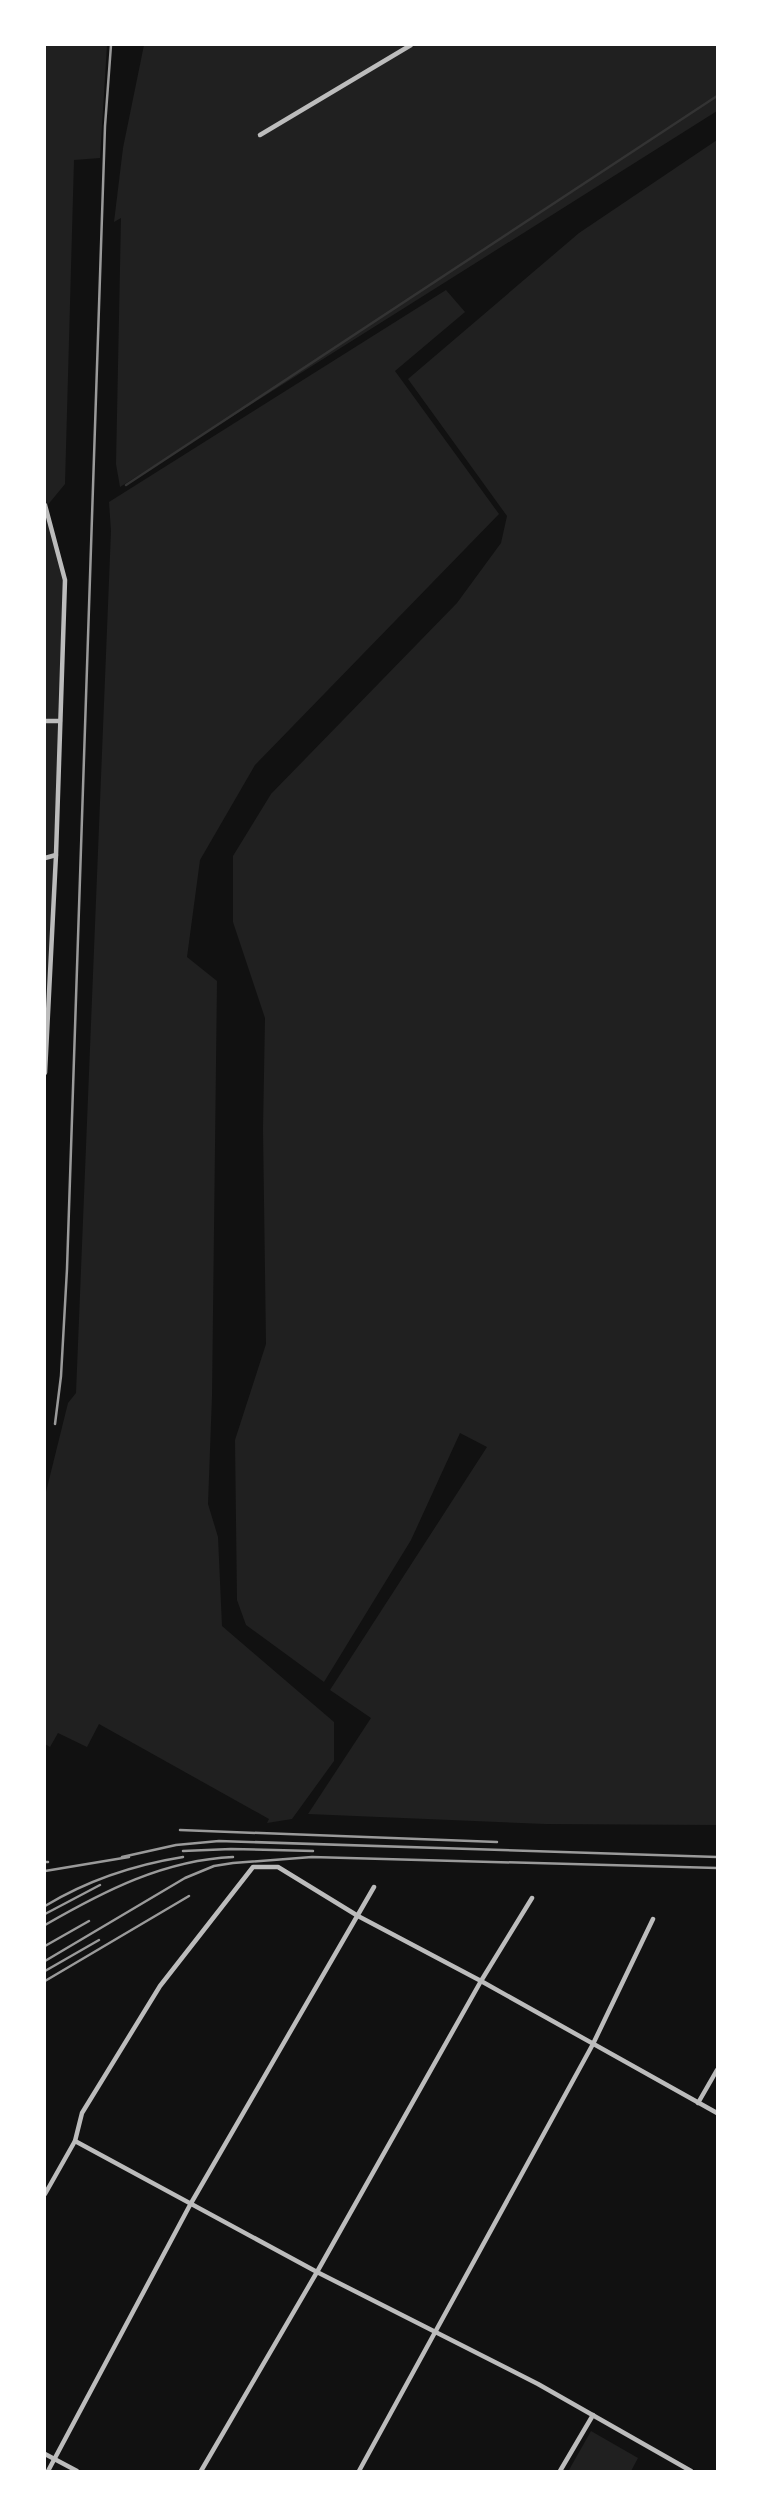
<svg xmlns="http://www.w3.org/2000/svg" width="762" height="2516" font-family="Overpass,sans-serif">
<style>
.green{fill:#202020}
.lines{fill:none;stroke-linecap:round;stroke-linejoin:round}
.stream{stroke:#333;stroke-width:2.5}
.minor{stroke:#bcbcbc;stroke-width:4.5}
.rail{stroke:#9a9a9a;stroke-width:2.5}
</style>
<rect width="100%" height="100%" fill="#111"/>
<g class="green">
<polygon points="45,45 107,45 100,158 74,160 65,484 46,507 65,580 45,1073"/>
<polygon points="144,45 717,45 717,111 120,487 116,464 121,218 114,222 123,148"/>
<polygon points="717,140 717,1825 546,1824 308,1814 371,1718 330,1690 487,1447 460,1433 411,1540 324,1682 246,1625 237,1600 235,1440 266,1344 263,1129 265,1018 233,922 233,856 271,794 457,603 501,543 507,516 408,379 579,233"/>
<polygon points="446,290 465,312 395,371 499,514 255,765 200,860 187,957 217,981 212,1396 208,1504 218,1537 222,1626 334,1722 334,1761 292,1819 267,1823 269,1819 99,1724 87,1747 58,1733 50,1747 45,1744 45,1496 68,1403 76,1393 111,531 109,502"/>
<polygon points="591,2431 638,2458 631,2471 569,2470"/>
</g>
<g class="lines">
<polyline class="stream" points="126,485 717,96"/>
<g class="minor">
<polyline points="260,135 411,45"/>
<polyline points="45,505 65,580 56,855 45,1073"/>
<polyline points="45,721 60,721"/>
<polyline points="45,858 56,855"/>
<polyline points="698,2103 717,2070"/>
<polyline points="75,2141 317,2272 538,2384 691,2471"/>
<polyline points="45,2194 75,2141 82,2113 160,1986 253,1867 278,1867 358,1916 481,1981 717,2113"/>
<polyline points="45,2454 77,2471"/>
<polyline points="48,2471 190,2205 374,1887"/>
<polyline points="201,2471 317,2272 481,1981 532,1898"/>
<polyline points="359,2471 593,2044 653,1919"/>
<polyline points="560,2471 593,2415"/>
</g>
<g class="rail">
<polyline points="55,1424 61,1376 67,1269 105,126 111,45"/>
<polyline points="180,1830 497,1842"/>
<polyline points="183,1851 231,1849 313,1851"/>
<polyline points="122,1857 176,1845 219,1841 717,1857"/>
<polyline points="45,1862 48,1862"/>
<polyline points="45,1871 129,1857"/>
<path d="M45,1906C88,1880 133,1865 183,1857"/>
<polyline points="45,1914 100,1885"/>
<path d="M45,1925C104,1891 164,1860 233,1857"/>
<polyline points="45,1946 89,1921"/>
<polyline points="45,1961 185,1878 214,1866 233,1863 312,1857 717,1868"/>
<polyline points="45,1971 99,1940"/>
<polyline points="45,1981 189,1896"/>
</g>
</g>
<rect width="762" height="2516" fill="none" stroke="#ffffff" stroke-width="92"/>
</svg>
